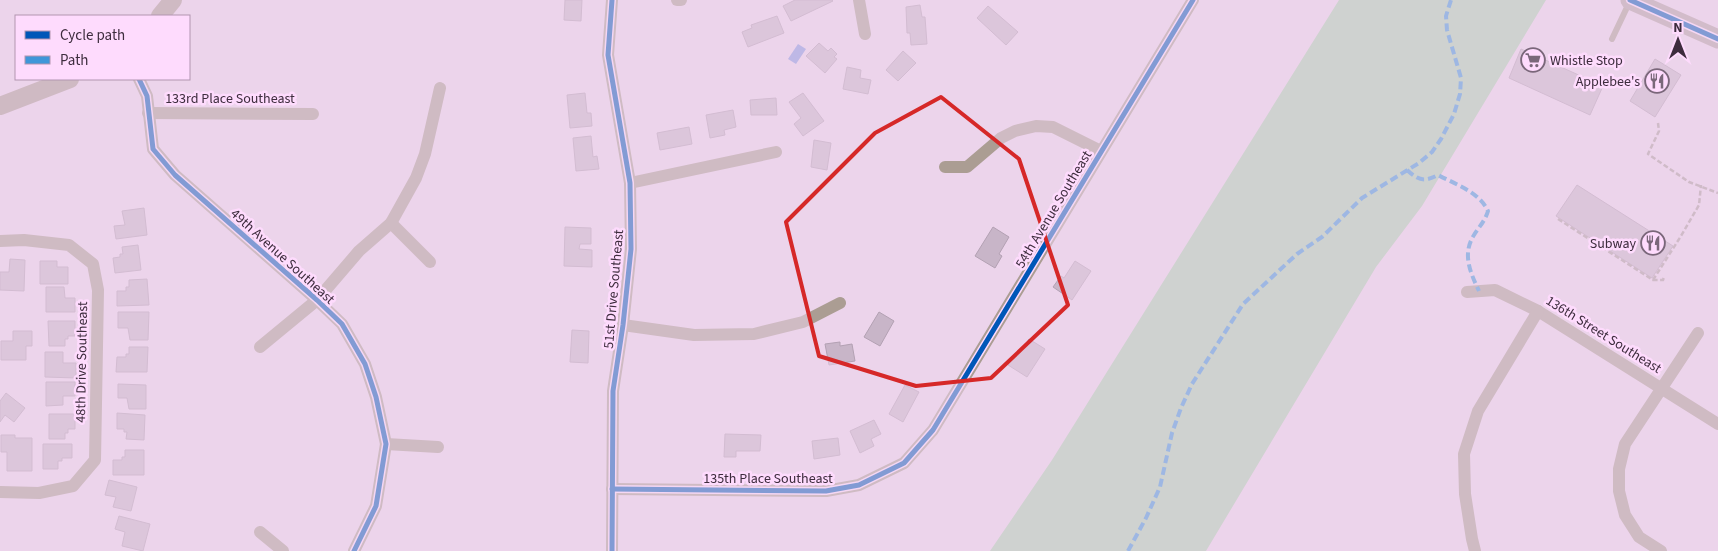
<svg xmlns="http://www.w3.org/2000/svg" width="1718" height="551" font-family="'Source Sans 3',sans-serif">
<style>
.green{fill:#abd0af}
.water{fill:#8697e0}
.building{fill:#c8b5c8;stroke:#b3a1b3}
.lines{fill:none;stroke-linecap:round;stroke-linejoin:round}
.path{stroke:#ac9e9e;stroke-width:2.5;stroke-dasharray:5 2.5;stroke-linecap:butt}
.lane{stroke:#ab9d93;stroke-width:6}
.street{stroke:#ab9d93;stroke-width:12}
.secondary{stroke:#ab9b93;stroke-width:18}
.primary{stroke:#b2a1a2;stroke-width:19}
.quiet{stroke:#3f96d9;stroke-width:4;stroke-dasharray:8 4;stroke-linecap:butt}
.cycleway-casing{stroke:#fedbfd;stroke-width:8}
.cycleway{stroke:#0057b8;stroke-width:5}
.marked{fill:none;stroke:#d62828;stroke-width:4;stroke-linejoin:round}
.labels{text-anchor:middle;stroke-width:5;stroke-linejoin:round;paint-order:stroke}
.poi-label{font-size:14px;fill:#3d2c3d;stroke:#fedbfd;text-anchor:end}
.street-label{font-size:14px;fill:#3d2c3d;stroke:#fedbfd}
</style>
<rect width="100%" height="100%" fill="#ecd4eb"/>
<polygon class="green" points="1339,0 1546,0 1422,206 1376,267 1206,551 990,551 1052,460"/>
<polygon class="water" points="798,44 806,49 796,64 788,59"/>
<g class="building">
<polygon points="565,0 582,0 581,21 564,20"/>
<polygon points="795,0 832,0 833,1 791,21 783,6"/>
<polygon points="920,5 922,17 925,17 927,44 911,45 910,33 907,33 906,7"/>
<polygon points="988,6 1018,32 1006,45 977,18"/>
<polygon points="777,16 784,33 748,47 742,32 752,28 751,25"/>
<polygon points="819,43 828,51 831,48 837,54 834,57 837,59 825,73 806,56"/>
<polygon points="1521,49 1603,86 1590,115 1509,78"/>
<polygon points="903,51 916,63 898,81 886,70"/>
<polygon points="1655,59 1681,75 1655,117 1630,101"/>
<polygon points="847,67 861,70 860,78 871,80 868,94 843,89"/>
<polygon points="585,93 587,113 591,113 592,126 570,128 567,95"/>
<polygon points="803,93 824,121 803,136 794,124 801,118 789,102"/>
<polygon points="776,98 777,115 751,115 750,100"/>
<polygon points="733,110 736,127 724,130 725,135 710,138 706,115"/>
<polygon points="689,127 692,144 660,150 657,133"/>
<polygon points="591,136 593,157 597,156 599,169 576,171 573,138"/>
<polygon points="814,140 831,143 827,170 811,167"/>
<polygon points="1577,185 1673,246 1652,278 1556,216"/>
<polygon points="144,208 147,235 116,239 114,226 125,225 122,211"/>
<polygon points="565,227 591,228 591,244 580,244 579,249 592,250 592,267 564,266"/>
<polygon points="993,227 1009,237 999,254 1002,256 995,268 975,256"/>
<polygon points="138,245 141,270 115,273 113,258 120,257 120,254 123,254 122,247"/>
<polygon points="10,259 25,260 24,291 0,290 0,272 9,272"/>
<polygon points="40,261 57,261 57,267 68,267 68,284 40,284"/>
<polygon points="1075,261 1091,271 1072,300 1053,287 1061,276 1064,278"/>
<polygon points="147,279 149,305 117,306 117,291 126,291 126,287 129,287 129,280"/>
<polygon points="46,287 64,287 65,298 75,298 75,312 46,312"/>
<polygon points="118,312 149,312 148,340 130,340 128,328 118,328"/>
<polygon points="879,312 894,321 880,346 864,337"/>
<polygon points="48,321 75,321 75,336 68,336 68,339 65,339 65,346 49,346"/>
<polygon points="572,330 589,331 588,363 570,362"/>
<polygon points="13,331 32,331 32,346 26,346 26,360 1,360 1,341 13,341"/>
<polygon points="1029,339 1045,349 1027,377 1008,365 1015,354 1018,356"/>
<polygon points="840,342 840,346 852,344 855,361 829,365 825,344"/>
<polygon points="129,347 148,347 147,372 116,372 117,357 126,357 126,354 129,354"/>
<polygon points="45,352 63,352 63,363 76,363 76,378 45,377"/>
<polygon points="46,382 75,382 75,396 63,396 63,405 46,406"/>
<polygon points="118,384 146,385 146,409 129,409 127,398 118,398"/>
<polygon points="905,385 919,392 903,422 889,414"/>
<polygon points="6,393 25,408 14,422 5,415 0,422 0,401"/>
<polygon points="117,413 145,415 144,440 126,439 127,432 124,432 124,429 117,429"/>
<polygon points="49,414 75,414 75,429 68,429 68,433 65,433 65,439 49,439"/>
<polygon points="874,420 881,434 871,439 874,446 860,453 850,431"/>
<polygon points="725,434 761,435 760,451 736,451 736,457 724,457"/>
<polygon points="1,435 15,435 15,438 32,438 32,471 7,471 7,452 1,452"/>
<polygon points="838,438 840,455 814,459 812,441"/>
<polygon points="43,444 72,444 72,458 62,458 62,461 58,461 58,469 43,469"/>
<polygon points="125,450 144,450 144,475 113,475 113,460 122,460 122,457 125,457"/>
<polygon points="109,480 137,487 131,511 113,507 116,497 105,495"/>
<polygon points="119,516 150,524 143,551 122,546 125,532 115,529"/>
</g>
<g class="lines">
<g class="path">
<polyline points="1658,123 1659,131 1648,154 1689,182 1718,193"/>
<polyline points="1558,219 1653,280 1663,280 1664,277"/>
<polyline points="1653,280 1681,236 1699,205 1701,185"/>
</g>
<polyline class="lane" points="1612,39 1630,1"/>
<g class="street">
<polyline points="677,0 681,0"/>
<polyline points="859,0 865,34"/>
<polyline points="139,79 147,96 153,149 175,175 317,300 342,324 365,364 376,397 386,444 376,506 354,551"/>
<polyline points="148,113 313,114"/>
<polyline points="945,167 967,167 1001,138 1015,131 1036,126 1053,127 1101,151"/>
<polyline points="630,183 776,152"/>
<polyline points="391,223 430,262"/>
<polyline points="0,241 24,240 69,245 93,264 98,290 95,460 73,486 39,493 0,492"/>
<polyline points="1467,292 1495,290 1538,311 1718,424"/>
<polyline points="623,325 694,335 754,334 803,322 840,303"/>
<polyline points="260,347 317,300 359,251 391,223 416,178 425,154 440,88"/>
<polyline points="386,444 438,447"/>
<polyline points="612,489 826,491 859,485 904,463 933,430 1193,0"/>
<polyline points="260,532 283,551"/>
<polyline points="612,551 613,391 623,325 631,249 630,183 608,55 612,0"/>
<polyline points="1475,551 1472,539 1465,494 1464,454 1478,411 1538,311"/>
<polyline points="1661,551 1639,537 1625,515 1619,491 1619,469 1625,444 1698,333"/>
</g>
<g class="secondary">
<polyline points="160,16 173,0"/>
<polyline points="0,106 70,79"/>
</g>
<polyline class="primary" points="1630,0 1718,39"/>
<g class="quiet">
<path d="M1407,170C1419,181 1424,182 1438,175C1457,185 1479,192 1488,211C1485,221 1479,227 1474,235C1462,254 1470,272 1479,291"/>
<polyline points="1128,551 1146,518 1160,487 1172,433 1181,408 1192,384 1243,304 1297,254 1322,237 1362,198 1419,163 1432,152 1441,139 1454,114 1460,94 1461,78 1447,30 1446,16 1451,0"/>
</g>
<g class="cycleway-casing">
<g id="cycleway">
<polyline points="1630,0 1718,39"/>
<polyline points="139,79 147,96 153,149 175,175 317,300 342,324 365,364 376,397 386,444 376,506 354,551"/>
<polyline points="612,489 826,491 859,485 904,463 933,430 1193,0"/>
<polyline points="612,551 613,391 623,325 631,249 630,183 608,55 612,0"/>
</g>
</g>
<use href="#cycleway" class="cycleway"/>
</g>
<path d="M0 0H1718V551H0ZM941,97L1019,159L1068,305L991,378L916,386L819,356L786,222L875,133Z" fill="#ecd4eb" fill-opacity=".55" fill-rule="evenodd"/>
<path class="marked" d="M941,97L1019,159L1068,305L991,378L916,386L819,356L786,222L875,133Z"/>
<defs>
<g id="supermarket-ring" transform="scale(1.25)"><circle r="9.5" fill="#fedbfd" stroke="#7a677a" stroke-width="1.5"/><path d="M-6-5.5h2.5l.6 2H6L4.5 2H-2.5L-4.4-4H-6ZM-1.5 3.2a1.3 1.3 0 1 0 .1 0ZM3 3.2a1.3 1.3 0 1 0 .1 0Z" fill="#7a677a"/></g>
<g id="restaurant-ring" transform="scale(1.25)"><circle r="9.5" fill="#fedbfd" stroke="#7a677a" stroke-width="1.5"/><path d="M-5-6h1v4h1v-4h1v4h1v-4h1v5L-1.5 .5V6h-2V.5L-5-1ZM5-6V6H3V1.5H1.5Q1.5-4 5-6Z" fill="#7a677a"/></g>
</defs>
<g fill-rule="evenodd">
<use href="#supermarket-ring" x="1533" y="60"/>
<use href="#restaurant-ring" x="1657" y="81"/>
<use href="#restaurant-ring" x="1653" y="243"/>
</g>
<g class="labels">
<g class="poi-label">
<text x="1550" y="65" text-anchor="start">Whistle Stop</text>
<text x="1640" y="86">Applebee's</text>
<text x="1636" y="248">Subway</text>
</g>
<g class="street-label">
<text x="230" y="103">133rd Place Southeast</text>
<text transform="translate(1053 209) rotate(-59)" y="5">54th Avenue Southeast</text>
<text transform="translate(283 256) rotate(42)" y="5">49th Avenue Southeast</text>
<text transform="translate(613 289) rotate(-85)" y="5">51st Drive Southeast</text>
<text transform="translate(1604 334) rotate(32)" y="5">136th Street Southeast</text>
<text transform="translate(81 362) rotate(-89)" y="5">48th Drive Southeast</text>
<text x="768" y="483">135th Place Southeast</text>
</g>
</g>
<rect x="15" y="15" width="175" height="65" fill="#fedbfd" stroke="#b195b0"/>
<rect x="25" y="31" width="25" height="8" fill="#0057b8" stroke="#b195b0"/>
<text x="60" y="40" font-size="15" fill="#3d2c3d">Cycle path</text>
<rect x="25" y="56" width="25" height="8" fill="#3f96d9" stroke="#b195b0"/>
<text x="60" y="65" font-size="15" fill="#3d2c3d">Path</text>
<g transform="translate(1678 40)" stroke="#fedbfd" stroke-width="4" paint-order="stroke">
<path d="M0-4L9 19L0 12L-9 19Z" fill="#3d2c3d"/>
<text y="-8" font-size="14" font-weight="bold" text-anchor="middle" fill="#3d2c3d">N</text>
</g>
</svg>
